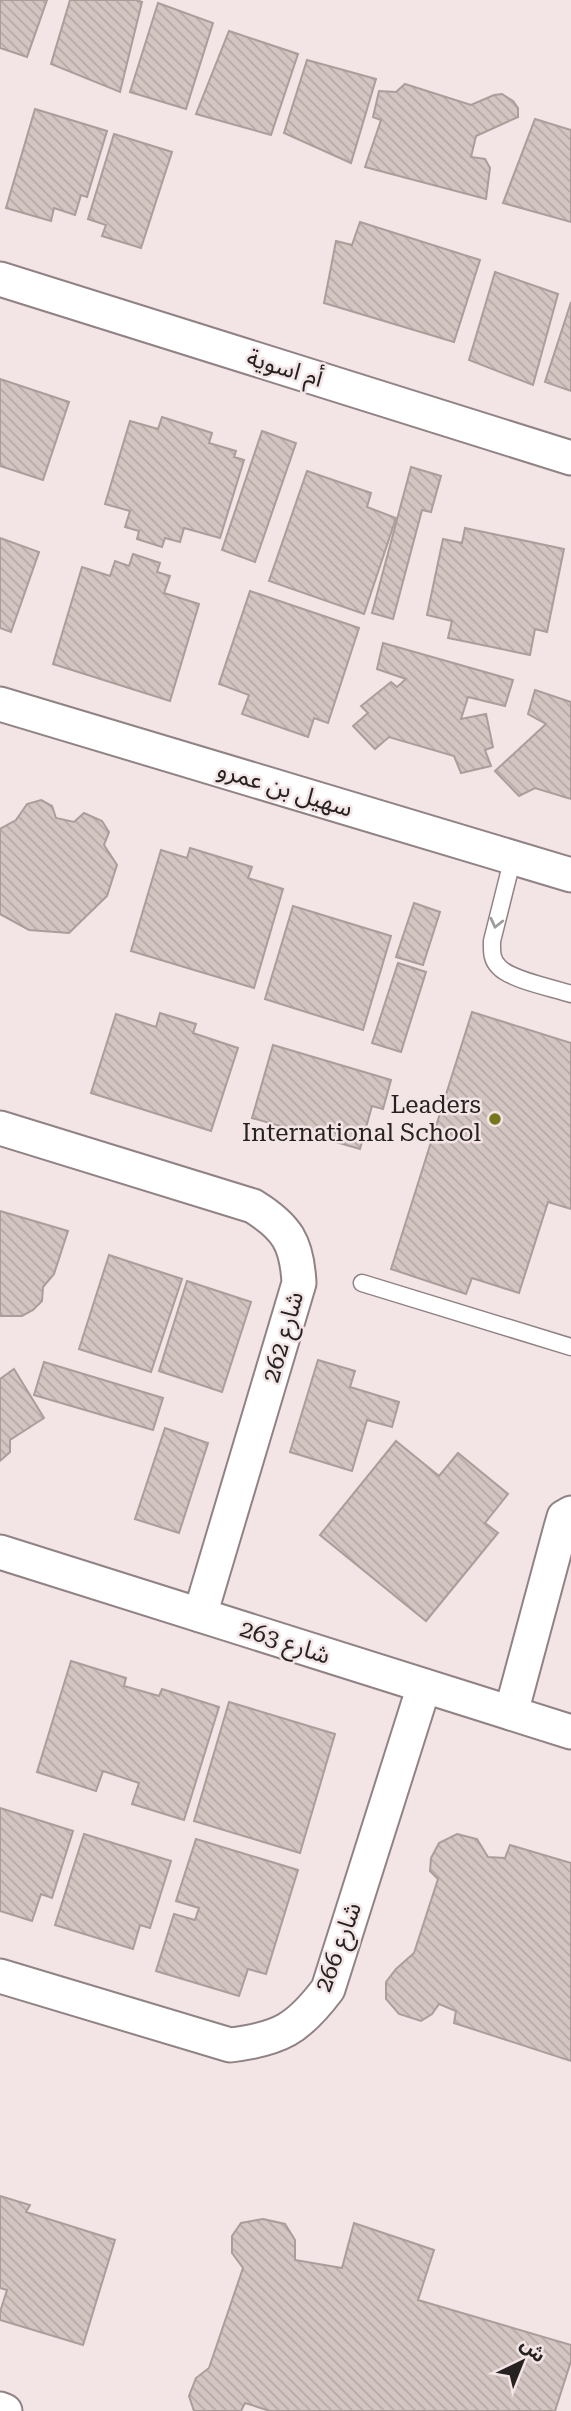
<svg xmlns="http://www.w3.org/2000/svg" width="571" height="2411" font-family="'Roboto Serif','Noto Sans Arabic',serif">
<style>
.building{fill:url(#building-back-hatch);stroke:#aa9d9a;stroke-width:2}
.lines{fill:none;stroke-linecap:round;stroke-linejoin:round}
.lane-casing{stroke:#918385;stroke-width:19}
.street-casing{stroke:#918385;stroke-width:37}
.lane{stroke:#fff;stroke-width:16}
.street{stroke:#fff;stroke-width:33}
.oneway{stroke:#9e9c9c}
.poi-dot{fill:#77751b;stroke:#f3e4e5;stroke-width:2.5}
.labels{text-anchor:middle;stroke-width:5;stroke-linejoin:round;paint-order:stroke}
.street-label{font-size:24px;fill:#272222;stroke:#f3e4e5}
.poi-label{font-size:24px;fill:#272222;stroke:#f3e4e5;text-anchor:end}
</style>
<defs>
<pattern id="building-back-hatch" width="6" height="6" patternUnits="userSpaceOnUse" patternTransform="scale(1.75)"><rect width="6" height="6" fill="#d3c5c2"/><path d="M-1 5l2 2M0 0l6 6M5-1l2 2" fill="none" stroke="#b5a9a6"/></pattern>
</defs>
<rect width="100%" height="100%" fill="#f3e4e5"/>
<g class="building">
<polygon points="0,0 47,0 27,57 0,48"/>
<polygon points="70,0 136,0 142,2 120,92 51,64"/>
<polygon points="158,3 213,23 186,109 130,92"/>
<polygon points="229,31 298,54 271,135 196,114"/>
<polygon points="307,60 376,79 351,163 284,133"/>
<polygon points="405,84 471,105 494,95 502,94 513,101 518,108 518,117 476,136 471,157 485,159 490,168 486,199 365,167 381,120 373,117 379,91 396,92"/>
<polygon points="35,109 107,131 87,197 81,195 75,215 54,208 51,221 6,208"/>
<polygon points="535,119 571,130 571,222 503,203"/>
<polygon points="114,134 172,152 141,248 102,236 106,225 88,219"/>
<polygon points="360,222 480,260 454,342 324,303 336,241 352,245"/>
<polygon points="495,272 558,294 533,385 469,360"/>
<polygon points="571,302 571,391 545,382"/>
<polygon points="0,379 69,402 43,480 0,466"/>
<polygon points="162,417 212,433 209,443 236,451 234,457 244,460 220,538 184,528 180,542 165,538 162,547 137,539 139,531 125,527 130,511 105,504 130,421 158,429"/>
<polygon points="262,431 296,443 255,562 222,550"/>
<polygon points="411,467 441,476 431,512 422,510 393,619 372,613"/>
<polygon points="307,471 371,493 367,507 396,518 364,614 269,581"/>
<polygon points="465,528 564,549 547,632 535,629 530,655 448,638 452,621 427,615 443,539 462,543"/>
<polygon points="0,538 39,552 11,632 0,628"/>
<polygon points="133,554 160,563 157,572 170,576 164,593 199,604 170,701 53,664 82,567 110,576 115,561 129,566"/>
<polygon points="250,591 359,628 328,723 314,718 308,737 242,714 249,695 219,684"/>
<polygon points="383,643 513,680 505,706 468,697 461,719 486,714 493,747 485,750 491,766 461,773 454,756 389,737 375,749 353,726 368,713 361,706 391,682 397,687 406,679 377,669"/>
<polygon points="535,690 571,702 571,799 535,788 519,796 495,771 546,724 528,714"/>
<polygon points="41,800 52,806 56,818 74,822 84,813 102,821 109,832 104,845 117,865 107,896 69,933 29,930 0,914 0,829 16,820 27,804"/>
<polygon points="190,848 252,867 248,878 283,889 254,988 131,951 161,850 187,858"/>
<polygon points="414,903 440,912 423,965 396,957"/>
<polygon points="293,906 391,936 363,1030 265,999"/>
<polygon points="398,963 426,972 401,1052 372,1043"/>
<polygon points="472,1012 571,1043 571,1209 548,1202 519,1293 472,1278 466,1294 391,1269"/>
<polygon points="160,1013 196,1024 193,1033 238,1048 211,1131 91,1093 116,1014 156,1027"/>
<polygon points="273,1045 391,1080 383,1109 372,1106 360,1149 252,1118"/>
<polygon points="0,1211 68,1231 54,1274 43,1287 42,1301 33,1310 22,1316 0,1316"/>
<polygon points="109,1255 182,1279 151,1372 79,1349"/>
<polygon points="187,1281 251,1302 222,1392 159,1371"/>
<polygon points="318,1360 355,1371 350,1387 399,1402 392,1427 367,1420 352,1471 290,1452"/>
<polygon points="44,1362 163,1398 153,1430 34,1395"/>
<polygon points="14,1369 44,1418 10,1440 10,1452 0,1461 0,1379"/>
<polygon points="165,1428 208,1443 179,1533 135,1519"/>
<polygon points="396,1441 439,1476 458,1453 508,1494 485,1523 498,1533 426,1621 320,1535"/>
<polygon points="71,1661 126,1678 124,1686 159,1696 162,1689 219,1707 184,1820 132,1804 139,1783 103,1771 96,1791 37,1772"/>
<polygon points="229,1702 335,1734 300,1853 194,1821"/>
<polygon points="0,1808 73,1831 52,1898 41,1894 32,1921 0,1911"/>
<polygon points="84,1834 171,1861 150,1928 140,1925 133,1949 55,1925"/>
<polygon points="457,1834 477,1839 488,1857 505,1858 510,1845 571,1863 571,2061 454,2023 456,2011 439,2004 432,2014 421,2021 399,2014 386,1999 386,1982 396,1969 414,1953 438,1879 430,1871 431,1858 439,1843"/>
<polygon points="196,1839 298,1870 266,1974 248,1969 239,1996 156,1971 174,1914 195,1920 199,1908 176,1901"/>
<polygon points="0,2196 30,2205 26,2212 115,2240 83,2345 0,2320 0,2312 7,2290 0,2288"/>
<polygon points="263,2219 285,2224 295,2240 295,2260 342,2268 354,2223 434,2250 418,2300 571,2345 571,2361 555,2411 270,2411 245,2403 241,2411 194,2411 189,2396 196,2378 209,2368 243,2268 232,2253 232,2236 241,2223"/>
</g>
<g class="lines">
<g class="lane-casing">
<g id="lane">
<path d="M513,857L492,941C492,951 491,959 499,967C511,980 553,988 571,994"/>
<polyline points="362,1283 571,1347"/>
</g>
</g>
<g class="street-casing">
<g id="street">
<polyline points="0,279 571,458"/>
<polyline points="0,704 571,875"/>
<path d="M0,1128L253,1206C287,1227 297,1243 299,1283L200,1615"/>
<polyline points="0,1552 571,1732"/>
<polyline points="511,1713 560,1531 564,1517 571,1513"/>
<path d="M0,1976L230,2045C280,2039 298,2029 328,1989L424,1686"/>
<polyline points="0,2409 5,2411"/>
</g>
</g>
<use href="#lane" class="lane"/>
<use href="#street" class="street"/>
</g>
<defs><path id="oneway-chevron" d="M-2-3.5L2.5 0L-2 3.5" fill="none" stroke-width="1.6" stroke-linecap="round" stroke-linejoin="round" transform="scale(1.75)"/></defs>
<use class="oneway" href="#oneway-chevron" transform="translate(496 923) rotate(103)"/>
<circle class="poi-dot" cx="495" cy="1119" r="7"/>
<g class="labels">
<g class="street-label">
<text transform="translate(285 368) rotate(17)" y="8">أم اسوية</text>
<text transform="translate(285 789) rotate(17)" y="8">سهيل بن عمرو</text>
<text transform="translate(283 1337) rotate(-74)" y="8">شارع 262</text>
<text transform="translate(285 1642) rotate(18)" y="8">شارع 263</text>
<text transform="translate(338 1947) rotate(-70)" y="8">شارع 266</text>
</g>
<g class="poi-label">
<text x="481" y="1113">Leaders<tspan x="481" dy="28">International School</tspan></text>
</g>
</g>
<g transform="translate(522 2362) rotate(43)" stroke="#f3e4e5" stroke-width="5" paint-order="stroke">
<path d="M0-5L12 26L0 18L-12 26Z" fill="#272222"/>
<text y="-10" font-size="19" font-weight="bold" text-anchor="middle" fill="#272222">ش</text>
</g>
</svg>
